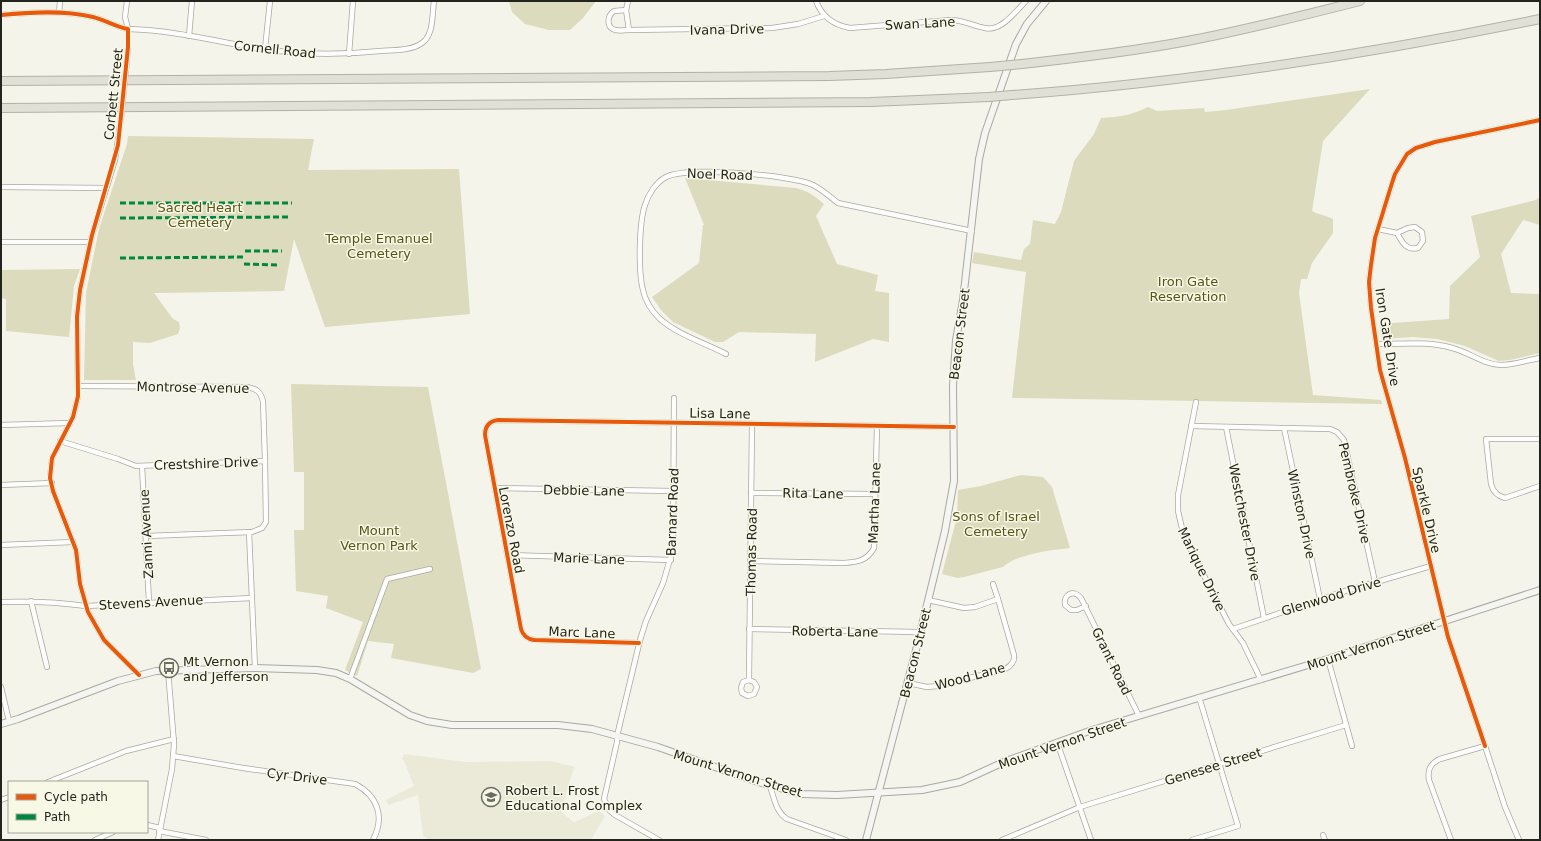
<svg xmlns="http://www.w3.org/2000/svg" width="1541" height="841" font-family="'DejaVu Sans',sans-serif">
<style>
.built{fill:#ebead9}
.green{fill:#dcdbbd}
.lines{fill:none;stroke-linecap:round;stroke-linejoin:round}
.minor-casing{stroke:#a9a9a2;stroke-width:6}
.secondary-casing{stroke:#a9a9a2;stroke-width:8}
.motorway-casing{stroke:#b1b1a4;stroke-width:10}
.minor{stroke:#fdfdfc;stroke-width:4.5}
.secondary{stroke:#f5f5f1;stroke-width:6}
.motorway{stroke:#e0e0d7;stroke-width:8}
.minor-bridge-casing{stroke:#a9a9a2;stroke-width:6;stroke-linecap:butt}
.motorway-bridge-casing{stroke:#b1b1a4;stroke-width:10;stroke-linecap:butt}
.minor-bridge{stroke:#fdfdfc;stroke-width:4.5}
.motorway-bridge{stroke:#e0e0d7;stroke-width:8}
.quiet{stroke:#00873e;stroke-width:3;stroke-dasharray:6 3;stroke-linecap:butt}
.cycleway-casing{stroke:#f8f8e7;stroke-width:6}
.cycleway{stroke:#e8590c;stroke-width:4}
.labels{text-anchor:middle;stroke-width:3;stroke-linejoin:round;paint-order:stroke}
.street-label{font-size:13px;fill:#24241e;stroke:#f8f8e7}
.park-label{font-size:13px;fill:#585416;stroke:#f8f8e7}
.poi-label{font-size:13px;fill:#24241e;stroke:#f8f8e7;text-anchor:start}
</style>
<rect width="100%" height="100%" fill="#f4f4eb"/>
<polygon class="built" points="404,754 466,762 551,761 575,767 570,779 561,812 574,822 599,811 605,816 591,840 430,840 423,836 418,795 388,805 386,800 414,786 404,761 402,759"/>
<g class="green">
<polygon points="509,1 596,1 583,18 570,30 549,30 525,24 512,12"/>
<path d="M1370,89L1323,141L1312,211C1319,215 1326,215 1333,219V233L1312,263L1307,279H1301L1299,293L1313,395L1381,400L1382,404L1012,398L1026,272L972,263L974,252L1021,260L1024,249L1030,244L1033,220L1055,224L1061,212L1074,161L1094,134L1101,118C1118,117 1132,115 1148,107L1157,111L1204,108L1205,112L1226,110Z"/>
<polygon points="128,136 314,139 308,170 459,169 470,314 325,327 294,239 284,291 154,293 173,319 179,322 180,328 178,334 150,343 133,342 133,364 136,380 84,380 86,293 99,229 127,144"/>
<path d="M685,178L796,188C808,191 815,196 824,204L816,216L837,264L878,275L875,291L889,293V342L873,339L815,362L816,334L739,332L723,342H715L673,322L661,310L652,297L699,263L703,225H704Z"/>
<polygon points="1540,197 1540,225 1523,220 1501,254 1511,293 1540,294 1540,353 1510,360 1499,361 1465,346 1437,339 1413,337 1382,339 1379,324 1449,319 1450,286 1480,257 1471,216 1536,200"/>
<polygon points="80,269 74,286 69,337 6,331 6,299 1,298 1,270"/>
<polygon points="291,384 428,387 481,669 473,673 391,658 394,644 368,641 357,676 345,670 363,622 326,608 328,596 296,591 294,530 304,530 304,472 294,472"/>
<path d="M1021,475L1043,477L1052,487L1070,548C1051,550 1017,554 1003,567L964,577L958,578L942,574L957,517L958,490L981,486Z"/>
</g>
<g class="lines">
<g class="minor-casing">
<g id="minor">
<path d="M127,1L125,17L128,29C173,30 218,42 263,49C302,55 341,55 380,51C393,50 411,51 422,43C434,35 432,14 434,1"/>
<polyline points="628,1 626,10 629,30 772,28 798,24 824,16"/>
<path d="M816,1C822,17 833,25 850,28L951,20C963,20 973,26 985,28C1001,32 1016,11 1026,1"/>
<path d="M626,10L614,11C607,16 606,27 615,30C619,31 624,30 629,30"/>
<polyline points="59,13 60,1"/>
<path d="M1,15C31,12 64,10 93,17C105,20 116,27 128,29V47L126,70"/>
<polyline points="189,36 192,1"/>
<polyline points="265,49 270,1"/>
<polyline points="349,54 353,1"/>
<polyline points="121,118 115,160 92,235 80,290 77,317 78,396 73,417 52,458 50,478 53,491 76,550 80,584 88,612 104,640 139,675"/>
<polyline points="1,187 106,188"/>
<path d="M1378,229L1397,233L1408,228L1415,227L1422,232L1423,241L1418,248C1406,251 1402,242 1397,233"/>
<polyline points="1,242 90,242"/>
<path d="M1376,344C1401,344 1428,341 1452,348C1469,352 1484,365 1501,365C1514,365 1527,360 1540,358"/>
<path d="M726,354C705,343 676,334 659,318C652,311 645,300 643,290C638,271 639,223 645,205C648,195 656,182 666,177C687,166 792,175 813,185C823,190 830,197 838,203L972,231"/>
<path d="M79,386L247,387C257,389 260,391 263,401L265,461"/>
<polyline points="1196,402 1178,495 1178,511 1184,537 1229,624 1243,643 1261,680"/>
<polyline points="1,425 69,423"/>
<polyline points="1191,426 1330,429 1337,432 1344,440 1375,582"/>
<polyline points="1226,427 1264,618"/>
<polyline points="1284,428 1320,599"/>
<path d="M1540,439H1486L1491,484C1493,492 1497,496 1505,498L1540,486"/>
<polyline points="60,441 118,459 136,466 265,461 266,522 262,528 252,532 146,536"/>
<polyline points="142,466 149,602"/>
<polyline points="1,485 52,483"/>
<polyline points="495,488 674,491"/>
<polyline points="751,493 875,494"/>
<polyline points="249,532 255,668"/>
<polyline points="1,545 73,542"/>
<polyline points="507,555 671,560"/>
<path d="M750,561L844,563C857,562 867,561 874,548L877,426"/>
<polyline points="993,584 998,599"/>
<polyline points="31,601 47,667"/>
<path d="M1,602C30,601 58,602 86,606L252,598"/>
<path d="M1086,606L1077,610H1071L1065,605C1063,594 1074,589 1081,598L1139,716"/>
<polyline points="749,629 920,632"/>
<polyline points="1233,629 1342,592 1431,566"/>
<path d="M639,643L534,640C527,639 523,636 521,629L485,435C485,426 490,421 498,420L954,427"/>
<polyline points="1328,659 1352,746"/>
<polyline points="350,679 387,579 430,569"/>
<polyline points="749,680 743,682 741,688 742,693 748,696 754,694 757,687 754,682 749,680 752,424"/>
<path d="M908,683L927,687L938,686L1005,669C1011,666 1015,662 1014,655L998,599L975,607L964,608L928,600"/>
<polyline points="1,687 9,721"/>
<polyline points="1057,742 1091,840"/>
<polyline points="1485,746 1448,637 1405,458 1380,370 1371,308 1369,282 1371,265 1375,238 1392,183 1395,174 1407,154 1416,148 1435,142 1540,120"/>
<path d="M173,756L243,768L355,784C378,796 385,817 373,840"/>
<polyline points="48,782 126,751 174,739"/>
<path d="M770,786C774,798 776,812 787,819L846,840"/>
<polyline points="1,800 9,797"/>
<polyline points="147,825 160,828"/>
<polyline points="159,831 206,840"/>
<polyline points="1323,835 1325,840"/>
<polyline points="95,840 113,832"/>
<polyline points="158,840 172,769 174,744 168,670"/>
<polyline points="659,840 615,815 610,811 604,799 617,742 617,736 640,640 646,621 663,583 673,549 674,398"/>
<polyline points="1002,840 1080,807 1346,725"/>
<polyline points="1192,840 1238,826 1199,697"/>
<path d="M1451,840L1429,780C1427,769 1431,763 1440,759L1485,746L1505,807L1519,840"/>
</g>
</g>
<g class="secondary-casing">
<g id="secondary">
<polyline points="1,724 18,719 118,681 156,671 255,668 317,670 336,673 350,679 410,715 427,721 452,725 558,725 592,729 658,747 755,781 801,794 837,795 922,790 960,782 1006,761 1092,730 1328,659 1540,590"/>
<polyline points="866,840 916,650 945,531 949,508 954,481 953,386 956,340 963,300 979,159 985,133 1016,44 1027,24 1046,1"/>
</g>
</g>
<g class="motorway-casing">
<g id="motorway">
<path d="M1022,64C1076,58 1129,52 1182,42C1242,31 1301,16 1360,1"/>
<polyline points="1,81 829,76 886,74 990,67"/>
<path d="M1012,95C1191,82 1364,55 1540,19"/>
<polyline points="1,108 871,102 989,97"/>
</g>
</g>
<use href="#minor" class="minor"/>
<use href="#secondary" class="secondary"/>
<use href="#motorway" class="motorway"/>
<g class="minor-bridge-casing">
<polyline id="minor-bridge" points="121,118 126,70"/>
</g>
<g class="motorway-bridge-casing">
<g id="motorway-bridge">
<polyline points="990,67 1022,64"/>
<polyline points="989,97 1012,95"/>
</g>
</g>
<use href="#minor-bridge" class="minor-bridge"/>
<use href="#motorway-bridge" class="motorway-bridge"/>
<g class="quiet">
<polyline points="120,203 292,203"/>
<polyline points="120,218 289,217"/>
<polyline points="245,251 282,251"/>
<polyline points="120,258 245,257"/>
<polyline points="244,264 280,265"/>
</g>
<g class="cycleway-casing">
<g id="cycleway">
<path d="M1,15C31,12 64,10 93,17C105,20 116,27 128,29V47L118,145L92,235L80,290L77,317L78,396L73,417L52,458L50,478L53,491L76,550L80,584L88,612L104,640L139,675"/>
<path d="M639,643L534,640C527,639 523,636 521,629L485,435C485,426 490,421 498,420L954,427"/>
<polyline points="1485,746 1448,637 1405,458 1380,370 1371,308 1369,282 1371,265 1375,238 1392,183 1395,174 1407,154 1416,148 1435,142 1540,120"/>
</g>
</g>
<use href="#cycleway" class="cycleway"/>
</g>
<defs>
<g id="bus-ring" transform="scale(1)"><circle r="9.5" fill="#f8f8e7" stroke="#6d6d66" stroke-width="1.5"/><path d="M-5-6H5V4H4V6H2V4H-2V6H-4V4H-5ZM-3.5-4V0h7V-4ZM-3.5 1.2v1.5H-2V1.2ZM2 1.2v1.5H3.5V1.2Z" fill="#6d6d66"/></g>
<g id="school-ring" transform="scale(1)"><circle r="9.5" fill="#f8f8e7" stroke="#6d6d66" stroke-width="1.5"/><path d="M0-5L7-2L0 1L-7-2ZM-4 1L0 2.5L4 1V4Q0 6-4 4Z" fill="#6d6d66"/></g>
</defs>
<g fill-rule="evenodd">
<use href="#bus-ring" x="169" y="668"/>
<use href="#school-ring" x="491" y="797"/>
</g>
<g class="labels">
<g class="street-label">
<text transform="translate(920 23) rotate(-3)" y="5">Swan Lane</text>
<text transform="translate(727 29) rotate(-1)" y="5">Ivana Drive</text>
<text transform="translate(275 49) rotate(6)" y="5">Cornell Road</text>
<text transform="translate(113 94) rotate(-84)" y="5">Corbett Street</text>
<text transform="translate(720 174) rotate(2)" y="5">Noel Road</text>
<text transform="translate(959 334) rotate(-83)" y="5">Beacon Street</text>
<text transform="translate(1388 337) rotate(81)" y="5">Iron Gate Drive</text>
<text transform="translate(193 387) rotate(1)" y="5">Montrose Avenue</text>
<text transform="translate(720 413) rotate(1)" y="5">Lisa Lane</text>
<text transform="translate(206 463) rotate(-2)" y="5">Crestshire Drive</text>
<text transform="translate(584 490) rotate(1)" y="5">Debbie Lane</text>
<text transform="translate(813 493) rotate(1)" y="5">Rita Lane</text>
<text transform="translate(1355 493) rotate(77)" y="5">Pembroke Drive</text>
<text transform="translate(874 503) rotate(-88)" y="5">Martha Lane</text>
<text transform="translate(1427 510) rotate(77)" y="5">Sparkle Drive</text>
<text transform="translate(672 512) rotate(-88)" y="5">Barnard Road</text>
<text transform="translate(1302 514) rotate(78)" y="5">Winston Drive</text>
<text transform="translate(1245 522) rotate(79)" y="5">Westchester Drive</text>
<text transform="translate(512 530) rotate(79)" y="5">Lorenzo Road</text>
<text transform="translate(146 534) rotate(-93)" y="5">Zanni Avenue</text>
<text transform="translate(751 552) rotate(-89)" y="5">Thomas Road</text>
<text transform="translate(589 558) rotate(2)" y="5">Marie Lane</text>
<text transform="translate(1202 569) rotate(64)" y="5">Marique Drive</text>
<text transform="translate(1331 596) rotate(-17)" y="5">Glenwood Drive</text>
<text transform="translate(151 602) rotate(-3)" y="5">Stevens Avenue</text>
<text transform="translate(835 631) rotate(1)" y="5">Roberta Lane</text>
<text transform="translate(582 632) rotate(2)" y="5">Marc Lane</text>
<text transform="translate(1371 645) rotate(-18)" y="5">Mount Vernon Street</text>
<text transform="translate(915 653) rotate(-76)" y="5">Beacon Street</text>
<text transform="translate(1112 661) rotate(64)" y="5">Grant Road</text>
<text transform="translate(970 676) rotate(-15)" y="5">Wood Lane</text>
<text transform="translate(1062 743) rotate(-19)" y="5">Mount Vernon Street</text>
<text transform="translate(1213 766) rotate(-17)" y="5">Genesee Street</text>
<text transform="translate(738 773) rotate(17)" y="5">Mount Vernon Street</text>
<text transform="translate(297 776) rotate(7)" y="5">Cyr Drive</text>
</g>
<g class="park-label">
<text x="200" y="212">Sacred Heart<tspan x="200" dy="15">Cemetery</tspan></text>
<text x="379" y="243">Temple Emanuel<tspan x="379" dy="15">Cemetery</tspan></text>
<text x="1188" y="286">Iron Gate<tspan x="1188" dy="15">Reservation</tspan></text>
<text x="996" y="521">Sons of Israel<tspan x="996" dy="15">Cemetery</tspan></text>
<text x="379" y="535">Mount<tspan x="379" dy="15">Vernon Park</tspan></text>
</g>
<g class="poi-label">
<text x="183" y="666">Mt Vernon<tspan x="183" dy="15">and Jefferson</tspan></text>
<text x="505" y="795">Robert L. Frost<tspan x="505" dy="15">Educational Complex</tspan></text>
</g>
</g>
<rect width="1541" height="841" fill="none" stroke="#24241e" stroke-width="4"/>
<rect x="8" y="781" width="140" height="52" fill="#f8f8e7" stroke="#a3a397"/>
<rect x="16" y="794" width="20" height="6" fill="#e8590c" stroke="#a3a397"/>
<text x="44" y="801" font-size="12" fill="#24241e">Cycle path</text>
<rect x="16" y="814" width="20" height="6" fill="#00873e" stroke="#a3a397"/>
<text x="44" y="821" font-size="12" fill="#24241e">Path</text>
</svg>
